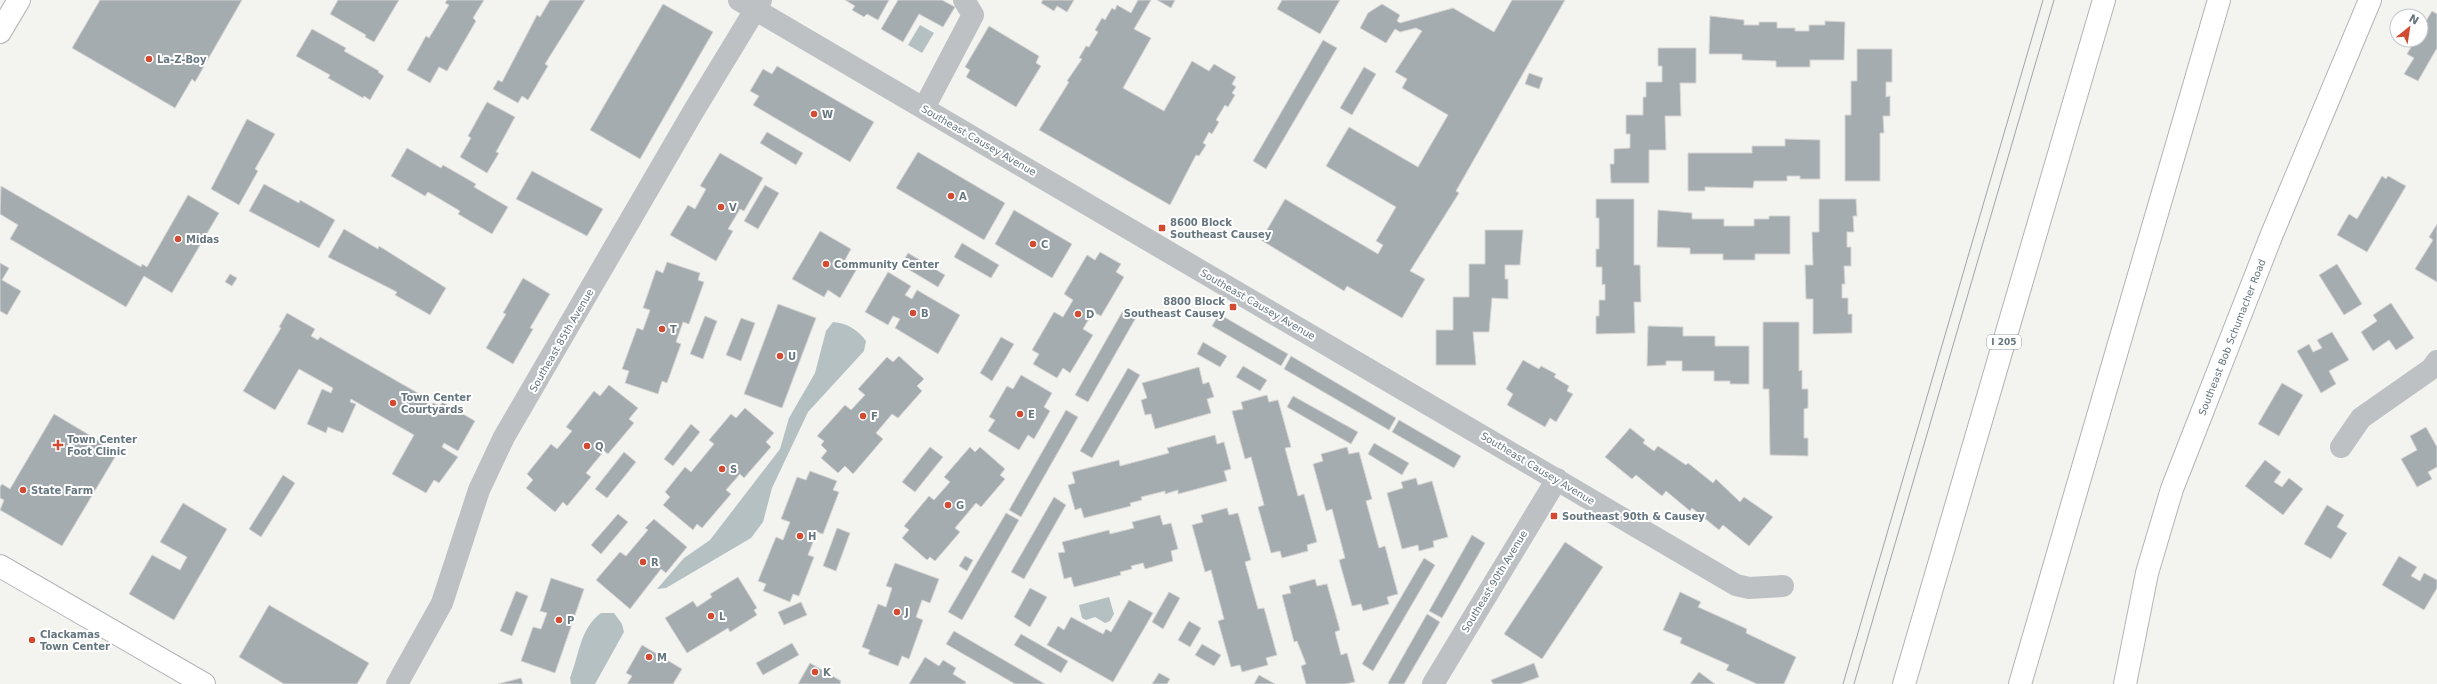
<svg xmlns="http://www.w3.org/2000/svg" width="2437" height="684" font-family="'DejaVu Sans',sans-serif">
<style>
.water{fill:#b4c0c2}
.building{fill:#a5acb0;stroke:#d5d4d3}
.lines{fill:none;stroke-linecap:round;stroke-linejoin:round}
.major-casing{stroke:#b1b5b8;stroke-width:24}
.highway-casing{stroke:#b0b4b6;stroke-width:24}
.minor{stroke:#bdc1c4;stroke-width:22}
.major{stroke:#fff;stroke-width:22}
.highway{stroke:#fff;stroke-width:22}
.tram{stroke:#9fa5a9;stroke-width:1}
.poi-dot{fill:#d24a31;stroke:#fff;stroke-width:1.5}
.labels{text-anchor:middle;stroke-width:4;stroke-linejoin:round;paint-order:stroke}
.shield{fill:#fff;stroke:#939ea5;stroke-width:1}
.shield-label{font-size:9px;font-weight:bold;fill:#65757e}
.poi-label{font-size:10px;font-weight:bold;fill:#65757e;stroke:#fff;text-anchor:start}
.street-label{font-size:10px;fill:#65757e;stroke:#fff}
</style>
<rect width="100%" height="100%" fill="#f3f3f0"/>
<g class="water">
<polygon points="920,25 934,33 922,53 908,45"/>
<path d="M833,322C847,323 858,330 866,341L864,351L808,412L772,488L763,522L751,538L666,588L657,589L684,558L710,540L780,449L789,418L815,373L826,331Z"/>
<polygon points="1109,597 1114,614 1110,621 1105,623 1095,617 1086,620 1082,618 1079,605"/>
<path d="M601,613H614L622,624L624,632L595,684H571L570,678C579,656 580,628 601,613Z"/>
</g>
<g class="building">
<polygon points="100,0 242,0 195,82 192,79 175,108 72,48"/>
<polygon points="338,0 399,0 374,42 365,37 366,35 330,14"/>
<polygon points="447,0 484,0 473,18 476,21 447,71 439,67 430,83 407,70 426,36 429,38 449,5 445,3"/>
<polygon points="550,0 585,0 545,64 548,66 528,100 522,96 518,103 493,89 498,80 502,82 537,15 540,17"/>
<polygon points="845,0 889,0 878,20 867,14 864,17 852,10 855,6"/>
<polygon points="898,0 942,0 955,7 943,27 919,14 903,42 881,29"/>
<polygon points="1043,0 1074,0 1067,12 1057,6 1054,11 1041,3"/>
<polygon points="1138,0 1151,0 1134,29 1151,38 1123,88 1164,111 1192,61 1209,71 1214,64 1236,77 1232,84 1236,87 1232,93 1235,95 1228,107 1225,105 1216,120 1219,122 1212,134 1209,132 1203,143 1206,145 1199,156 1196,155 1170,205 1039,130 1069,82 1067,81 1082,59 1079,58 1086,46 1089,47 1098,32 1095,30 1102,18 1105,20 1112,8 1115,10 1117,5 1131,13"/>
<polygon points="1157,0 1175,0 1171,8"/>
<polygon points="1282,0 1340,0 1320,34 1277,9"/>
<polygon points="1512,0 1565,0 1456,191 1459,193 1410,271 1425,279 1402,318 1347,286 1344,291 1261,240 1285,199 1378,254 1383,245 1376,241 1396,207 1326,166 1349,127 1418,167 1448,115 1402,88 1407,79 1395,72 1422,31 1416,28 1400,32 1395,29 1386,43 1360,28 1368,13 1382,4 1400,15 1397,21 1400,23 1453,8 1494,32"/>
<polygon points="663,4 713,32 640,159 590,130"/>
<polygon points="2432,11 2437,14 2437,48 2418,81 2404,74 2414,58 2407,54 2415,40 2421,40 2421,29"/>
<polygon points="1710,16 1744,20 1744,25 1759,25 1759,22 1777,22 1777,28 1795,28 1795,31 1809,31 1809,25 1825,25 1825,21 1845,22 1844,60 1810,60 1810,67 1776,67 1776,61 1742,60 1742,54 1709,54"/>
<polygon points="989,26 1039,56 1036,63 1041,66 1016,107 966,77 970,70 965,67"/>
<polygon points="312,29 346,48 344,51 379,71 378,72 384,76 370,100 364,96 363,98 328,78 330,75 296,56"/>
<polygon points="1323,40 1337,48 1266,169 1253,161"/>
<polygon points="1658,48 1696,48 1696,83 1680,83 1681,116 1665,116 1666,150 1649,150 1649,183 1611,183 1610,164 1614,164 1614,149 1630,148 1630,134 1626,134 1626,115 1643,115 1643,97 1646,97 1646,82 1662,82 1662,66 1658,66"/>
<polygon points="1857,49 1892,49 1892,82 1886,82 1886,97 1890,96 1890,116 1883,116 1884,133 1880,133 1880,181 1845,181 1845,115 1851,115 1851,81 1857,81"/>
<polygon points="777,66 874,122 850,162 753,105 759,96 750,91 763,69 772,74"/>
<polygon points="1364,67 1376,74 1352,115 1340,108"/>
<polygon points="1529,73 1543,78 1539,89 1525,84"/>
<polygon points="487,102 515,117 496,152 499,153 487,173 460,157 471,138 468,136"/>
<polygon points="247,119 275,134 255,169 258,171 239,205 211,189"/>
<polygon points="767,132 803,153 796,165 760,143"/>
<polygon points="1785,139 1820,140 1820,179 1800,179 1800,176 1787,176 1787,181 1754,181 1753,188 1705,187 1705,191 1688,191 1688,153 1752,153 1752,146 1785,146"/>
<polygon points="407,148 441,168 443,165 476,184 474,187 508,207 492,234 458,214 460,211 428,192 425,196 391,176"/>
<polygon points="918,152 1005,203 984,240 896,188"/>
<polygon points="720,153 763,178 744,211 740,209 728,229 733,231 716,261 670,235 688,205 695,209 706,189 700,186"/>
<polygon points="532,171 603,209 587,236 516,199"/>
<polygon points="2382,176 2386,179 2388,176 2406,186 2367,252 2337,235 2349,214 2357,219"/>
<polygon points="264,184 299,203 300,200 335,220 319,248 249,211"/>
<polygon points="765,185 779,193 758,229 744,221"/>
<polygon points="1,186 141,267 142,264 147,267 188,195 219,213 172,293 144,276 126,307 10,239 18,225 0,214"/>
<polygon points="1596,199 1634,199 1634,265 1640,265 1641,302 1634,302 1635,333 1596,334 1596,316 1599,316 1599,300 1605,300 1605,284 1602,285 1602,267 1596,267 1596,249 1599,249 1599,218 1596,218"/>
<polygon points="1819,199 1856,199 1857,216 1853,216 1854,232 1847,232 1847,247 1851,247 1851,266 1844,266 1845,284 1842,284 1842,298 1848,298 1848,314 1852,314 1852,333 1813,334 1813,299 1806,299 1805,265 1813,265 1812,232 1819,232"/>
<polygon points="1014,210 1072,244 1052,278 995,244"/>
<polygon points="1658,210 1692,213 1692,219 1724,219 1724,226 1754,226 1754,219 1769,219 1769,216 1790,216 1790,254 1755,254 1755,260 1723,260 1723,254 1690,254 1690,248 1657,247"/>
<polygon points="2437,224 2437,282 2415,269 2433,240 2429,237"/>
<polygon points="344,229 378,249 379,246 446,288 430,315 395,295 397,292 328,257"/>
<polygon points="1485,230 1523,230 1520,265 1505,265 1505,279 1508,279 1508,299 1492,298 1489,332 1473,332 1476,365 1436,365 1436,330 1453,330 1453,297 1469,297 1469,264 1485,264"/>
<polygon points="820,231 851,249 845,260 858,267 840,298 828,290 824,297 792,279"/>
<polygon points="962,243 999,265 991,278 954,257"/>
<polygon points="1100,252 1121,264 1116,272 1124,277 1101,316 1093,312 1083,329 1093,335 1070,373 1063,368 1057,378 1033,364 1039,354 1032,350 1054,312 1063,317 1073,300 1064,294 1087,255 1095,260"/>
<polygon points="908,253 945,275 938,287 901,265"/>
<polygon points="667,262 700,273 698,280 704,282 689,324 683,322 676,342 681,344 667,383 662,381 658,394 625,383 629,371 622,369 637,328 643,330 650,310 643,308 656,270 663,273"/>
<polygon points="0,263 9,268 2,280 21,291 7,315 0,311"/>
<polygon points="2337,264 2362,304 2344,315 2319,275"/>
<polygon points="888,272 911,286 905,295 912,299 917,290 960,315 938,354 895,328 900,319 893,316 888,325 865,312"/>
<polygon points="230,274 237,278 232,286 225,282"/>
<polygon points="523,278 550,294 530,328 533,329 513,364 486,348 506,314 503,313"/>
<polygon points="2391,303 2414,338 2396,350 2389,340 2373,351 2361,332 2377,321 2373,315"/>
<polygon points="778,304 816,318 782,408 744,394"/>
<polygon points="1125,307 1138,314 1088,402 1075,395"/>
<polygon points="287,313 315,329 311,336 318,340 320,337 430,400 426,406 430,408 433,403 440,406 442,402 475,421 458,451 444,443 442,447 458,457 439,483 434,480 426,493 392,474 414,435 351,399 350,402 356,404 343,433 328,427 326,433 307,424 322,389 331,393 333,388 299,369 275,410 243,391 281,328 279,327"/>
<polygon points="1219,314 1288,354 1281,366 1212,326"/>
<polygon points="705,316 717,321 703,359 690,354"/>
<polygon points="741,318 755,323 741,361 726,355"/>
<polygon points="1763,322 1799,322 1799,371 1802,370 1802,389 1808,389 1808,408 1804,409 1804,438 1808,438 1808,456 1770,455 1769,389 1763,389"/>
<polygon points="1648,326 1683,327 1683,336 1715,336 1715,346 1749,346 1749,384 1730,384 1730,381 1714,381 1714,371 1682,371 1682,361 1666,361 1666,365 1647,366"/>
<polygon points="2332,332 2349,360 2329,371 2336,384 2321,393 2297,351 2309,344 2313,352 2322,348 2317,340"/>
<polygon points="1001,337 1014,344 992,381 980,373"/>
<polygon points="1203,342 1227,356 1220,367 1197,354"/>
<polygon points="899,356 924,379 917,386 922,391 898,418 892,414 876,433 883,439 853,474 845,466 838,473 821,458 827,451 821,445 824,441 817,436 845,405 851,410 865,395 858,389 887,357 893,362"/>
<polygon points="1291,356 1396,418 1389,430 1284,369"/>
<polygon points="1523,360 1539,369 1541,366 1556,374 1554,377 1569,386 1567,391 1573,394 1556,422 1550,418 1545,427 1507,405 1513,394 1506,389"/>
<polygon points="1243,366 1267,380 1260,391 1236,377"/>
<polygon points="1199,367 1203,384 1209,382 1214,397 1207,399 1211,413 1155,429 1151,414 1145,415 1141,400 1147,398 1142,383"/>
<polygon points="1128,368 1140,375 1092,458 1080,451"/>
<polygon points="1021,375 1052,393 1044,407 1050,411 1034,439 1028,435 1019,450 988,431 995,420 989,417 1007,386 1013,389"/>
<polygon points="2282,383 2303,395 2279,436 2258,424"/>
<polygon points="609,385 638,408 629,419 634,423 608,454 604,451 586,473 591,477 567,506 563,502 555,512 526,488 533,480 527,474 551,444 557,449 572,431 566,427 594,391 600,396"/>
<polygon points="1267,395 1269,402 1278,400 1291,447 1285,448 1298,496 1304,494 1317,542 1307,545 1308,551 1282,558 1280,551 1271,553 1258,507 1264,505 1251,457 1245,459 1232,411 1243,409 1241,402"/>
<polygon points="1293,396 1358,432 1351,444 1287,407"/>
<polygon points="745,408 774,433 766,442 771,447 744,478 740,474 726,490 731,494 702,528 697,524 693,530 663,505 670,497 665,492 685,467 691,472 714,444 709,440 731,414 736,418"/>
<polygon points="1066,410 1078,417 1021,517 1009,510"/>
<polygon points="54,414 118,452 62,546 0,510 4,500 0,498 0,487 2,484 10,489"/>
<polygon points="1399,420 1461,456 1454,468 1392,432"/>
<polygon points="691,424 700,432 673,466 664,459"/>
<polygon points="2426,427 2437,447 2437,467 2428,472 2432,479 2417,487 2401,459 2417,450 2410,436"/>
<polygon points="1630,428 1645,440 1643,443 1654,451 1658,446 1686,465 1688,463 1713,483 1716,479 1740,502 1744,497 1773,517 1749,546 1723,525 1719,530 1692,508 1690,511 1666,491 1662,496 1636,475 1632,479 1605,457"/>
<polygon points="1215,435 1217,444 1224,442 1231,469 1224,471 1227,481 1178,494 1178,490 1165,494 1165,491 1141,497 1142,500 1130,503 1131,506 1084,518 1081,508 1075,510 1068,485 1075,483 1072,472 1119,460 1120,466 1169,453 1167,448"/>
<polygon points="1374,443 1409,463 1402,475 1368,454"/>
<polygon points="930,447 943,457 915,492 902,482"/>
<polygon points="970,447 975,452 980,447 1005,469 1000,475 1005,479 981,507 976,503 955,528 960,532 935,561 930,557 927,560 902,538 909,530 904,526 929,496 934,500 950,482 944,477"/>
<polygon points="1347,447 1349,454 1359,452 1372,499 1366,501 1379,548 1385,546 1398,594 1387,597 1389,604 1363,611 1361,604 1352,606 1339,560 1345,558 1332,509 1326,511 1313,464 1323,461 1321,454"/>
<polygon points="624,452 636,462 607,498 595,489"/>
<polygon points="2265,460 2281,472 2274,482 2282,487 2289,478 2303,489 2283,515 2245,486"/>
<polygon points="810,471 837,481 833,490 839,492 823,534 817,532 808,555 814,557 799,596 793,594 790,602 763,591 766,584 758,581 776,537 783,540 790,522 781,519 797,477 806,480"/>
<polygon points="283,475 295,483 261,537 249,529"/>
<polygon points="1416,478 1418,485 1432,481 1448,537 1433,541 1434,547 1419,551 1418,545 1402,549 1387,493 1403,488 1401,482"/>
<polygon points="1054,497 1066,505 1024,579 1011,572"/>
<polygon points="183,503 227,529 174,620 129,594 152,555 180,570 187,557 160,542"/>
<polygon points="2327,505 2344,515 2337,527 2347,533 2331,559 2304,544"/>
<polygon points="1227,508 1229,515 1238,513 1251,560 1245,562 1258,609 1264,608 1277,655 1266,658 1268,665 1242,672 1240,665 1231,667 1218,621 1224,619 1211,570 1205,572 1192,525 1203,522 1201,515"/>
<polygon points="1006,513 1019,520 962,620 948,612"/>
<polygon points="618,514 628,522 601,554 591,545"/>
<polygon points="1160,515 1163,525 1171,523 1178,549 1171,551 1173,561 1145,569 1143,563 1131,566 1132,569 1120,572 1121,575 1074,587 1071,577 1064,579 1058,553 1065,552 1062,542 1109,530 1110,534 1134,528 1132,522"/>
<polygon points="654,519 687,547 666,573 661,569 630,609 596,580 620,552 626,556 648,530 645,528"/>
<polygon points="837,528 850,533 836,571 823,566"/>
<polygon points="1472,535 1485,543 1442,618 1429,611"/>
<polygon points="1565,542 1603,567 1542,659 1504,634"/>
<polygon points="965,556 973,560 967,571 959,566"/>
<polygon points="2399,556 2417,567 2411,576 2420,581 2424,573 2437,580 2437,588 2424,610 2382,585"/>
<polygon points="1424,558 1435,565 1373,671 1362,664"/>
<polygon points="895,563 939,579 930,603 922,600 916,617 923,620 909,659 902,656 898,666 868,654 870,650 862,647 878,604 886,607 892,588 886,586"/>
<polygon points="738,577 757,608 754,610 757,615 730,632 728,628 687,653 665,618 693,601 697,607 712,597 710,594"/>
<polygon points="551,578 584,589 555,673 521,661 533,627 541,629 547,613 540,611"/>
<polygon points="1315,579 1317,586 1327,584 1340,630 1335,632 1341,655 1347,653 1355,682 1345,684 1306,684 1301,666 1306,664 1297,641 1294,642 1282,595 1291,593 1289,586"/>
<polygon points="1030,588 1047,597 1030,627 1014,617"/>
<polygon points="516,591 528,596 512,636 500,631"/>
<polygon points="1169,592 1180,598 1163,629 1152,622"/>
<polygon points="1680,592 1701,602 1698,607 1747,629 1746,633 1796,657 1784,684 1757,684 1726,670 1729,665 1680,643 1682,638 1663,630"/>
<polygon points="1129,600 1153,613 1113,682 1047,645 1058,626 1064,630 1071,617 1103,634 1106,629 1111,632"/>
<polygon points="801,602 807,615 784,625 778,612"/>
<polygon points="269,605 369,663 357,684 284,684 239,657"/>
<polygon points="1427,614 1440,622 1404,684 1389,684 1388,683"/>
<polygon points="1189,621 1201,628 1190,647 1178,640"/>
<polygon points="954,631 1045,684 1015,684 946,644"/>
<polygon points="1021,634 1068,661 1061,673 1014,645"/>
<polygon points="792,643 799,655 763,675 756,663"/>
<polygon points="1202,644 1221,655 1214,666 1195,655"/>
<polygon points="642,645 682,669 673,684 627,684 632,676 626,673"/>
<polygon points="925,657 939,666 943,660 956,668 953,674 966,682 965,684 909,684"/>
<polygon points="810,663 841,681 840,684 798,684"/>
<polygon points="1534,663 1539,677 1520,684 1493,684 1491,680"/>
<polygon points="1699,672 1715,684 1690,684"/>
<polygon points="1159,673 1170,679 1167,684 1152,684"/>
<polygon points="1259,675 1275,684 1254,684"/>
<polygon points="521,678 523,684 498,684"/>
</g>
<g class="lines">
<g class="major-casing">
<g id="major">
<polyline points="0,32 19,0"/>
<polyline points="0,566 204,684"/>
<path id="s1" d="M2125,684L2147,573L2172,489L2272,234L2370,0"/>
</g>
</g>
<g class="highway-casing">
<g id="highway">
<polyline points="1904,684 2104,0"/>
<polyline points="2020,684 2219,0"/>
</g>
</g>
<g class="minor">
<polyline points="739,0 1736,585 1749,588 1783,586"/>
<polyline points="924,108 973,15 964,0"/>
<polyline points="2341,447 2361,418 2431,369 2437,361"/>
<polyline points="397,684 442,603 479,490 504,437 693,112 761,0"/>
<polyline points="1433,684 1557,479"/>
</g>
<use href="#major" class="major"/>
<use href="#highway" class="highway"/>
<g class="tram">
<polyline points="1843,684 2043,0"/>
<polyline points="1854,684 2054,0"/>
</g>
</g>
<g class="poi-dot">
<circle cx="149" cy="59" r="4"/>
<circle cx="814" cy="114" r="4"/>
<circle cx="951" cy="196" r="4"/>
<circle cx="721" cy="207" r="4"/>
<rect x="1158" y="224" width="8" height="8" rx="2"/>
<circle cx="178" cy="239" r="4"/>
<circle cx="1033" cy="244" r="4"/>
<circle cx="826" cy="264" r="4"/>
<rect x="1229" y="303" width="8" height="8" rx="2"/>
<circle cx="913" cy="313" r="4"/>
<circle cx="1078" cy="314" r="4"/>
<circle cx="662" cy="329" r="4"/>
<circle cx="780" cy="356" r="4"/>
<circle cx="393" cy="403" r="4"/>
<circle cx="1020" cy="414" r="4"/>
<circle cx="863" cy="416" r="4"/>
<path d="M56 439h4v4h4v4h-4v4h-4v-4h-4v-4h4z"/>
<circle cx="587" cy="446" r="4"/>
<circle cx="722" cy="469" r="4"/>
<circle cx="23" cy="490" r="4"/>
<circle cx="948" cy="505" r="4"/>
<rect x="1550" y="512" width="8" height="8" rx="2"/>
<circle cx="800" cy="536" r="4"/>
<circle cx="643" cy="562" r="4"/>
<circle cx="897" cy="612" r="4"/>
<circle cx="711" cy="616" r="4"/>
<circle cx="559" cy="620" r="4"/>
<circle cx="32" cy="640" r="4"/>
<circle cx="649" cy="657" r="4"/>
<circle cx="815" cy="672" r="4"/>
</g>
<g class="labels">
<rect class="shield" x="1987" y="335" width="34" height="14" rx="3"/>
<g class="shield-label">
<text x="2004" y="345">I 205</text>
</g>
<g class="poi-label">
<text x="157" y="63">La-Z-Boy</text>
<text x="822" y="118">W</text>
<text x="959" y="200">A</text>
<text x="729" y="211">V</text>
<text x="1170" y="226">8600 Block<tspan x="1170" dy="12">Southeast Causey</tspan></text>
<text x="186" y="243">Midas</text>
<text x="1041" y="248">C</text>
<text x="834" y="268">Community Center</text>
<text x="1225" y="305" text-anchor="end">8800 Block<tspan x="1225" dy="12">Southeast Causey</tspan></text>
<text x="921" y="317">B</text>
<text x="1086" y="318">D</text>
<text x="670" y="333">T</text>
<text x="788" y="360">U</text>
<text x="401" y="401">Town Center<tspan x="401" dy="12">Courtyards</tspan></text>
<text x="1028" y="418">E</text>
<text x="871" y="420">F</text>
<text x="67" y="443">Town Center<tspan x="67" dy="12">Foot Clinic</tspan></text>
<text x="595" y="450">Q</text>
<text x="730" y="473">S</text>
<text x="31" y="494">State Farm</text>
<text x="956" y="509">G</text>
<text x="1562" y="520">Southeast 90th &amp; Causey</text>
<text x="808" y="540">H</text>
<text x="651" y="566">R</text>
<text x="905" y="616">J</text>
<text x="719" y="620">L</text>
<text x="567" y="624">P</text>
<text x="40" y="638">Clackamas<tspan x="40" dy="12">Town Center</tspan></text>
<text x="657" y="661">M</text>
<text x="823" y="676">K</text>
</g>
<g class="street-label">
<text transform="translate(979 140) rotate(30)" y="4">Southeast Causey Avenue</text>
<text transform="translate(1258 304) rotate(30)" y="4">Southeast Causey Avenue</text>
<text dy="4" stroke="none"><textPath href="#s1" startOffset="364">Southeast Bob Schumacher Road</textPath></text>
<text transform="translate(561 340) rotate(-60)" y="4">Southeast 85th Avenue</text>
<text transform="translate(1538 468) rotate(31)" y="4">Southeast Causey Avenue</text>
<text transform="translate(1494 581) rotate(-59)" y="4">Southeast 90th Avenue</text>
</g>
</g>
<g transform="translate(2409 28) rotate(30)"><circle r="19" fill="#ffffff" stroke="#c1c8cb"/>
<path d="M0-3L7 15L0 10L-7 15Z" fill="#d24a31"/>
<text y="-6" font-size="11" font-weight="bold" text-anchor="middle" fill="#65757e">N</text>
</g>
</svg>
